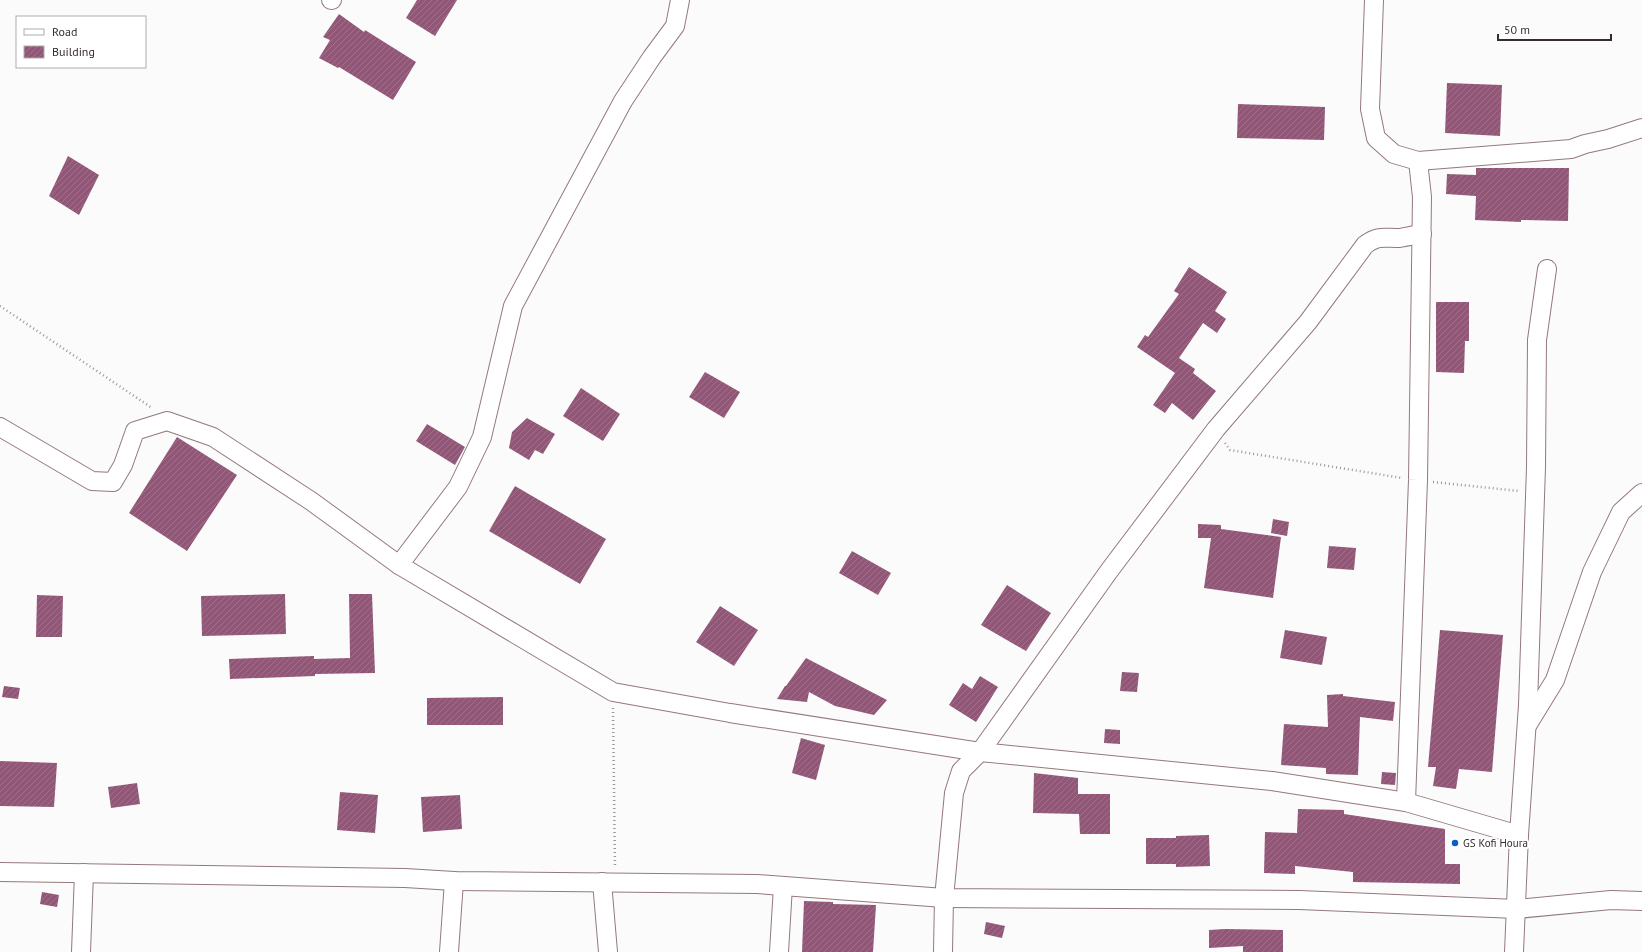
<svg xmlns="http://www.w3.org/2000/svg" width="1642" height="952" font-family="'PT Sans',sans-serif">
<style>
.building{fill:url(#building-hatch)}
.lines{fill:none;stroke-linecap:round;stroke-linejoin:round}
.minor-casing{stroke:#94787c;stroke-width:20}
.path{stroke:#9c9797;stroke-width:2.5;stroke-dasharray:1 3;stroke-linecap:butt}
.minor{stroke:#fff;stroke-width:18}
.poi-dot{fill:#085dc6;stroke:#fff;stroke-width:1.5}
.labels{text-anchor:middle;stroke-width:4;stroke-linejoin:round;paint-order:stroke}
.poi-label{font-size:11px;fill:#372c2d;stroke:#fff;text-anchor:start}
</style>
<defs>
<pattern id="building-hatch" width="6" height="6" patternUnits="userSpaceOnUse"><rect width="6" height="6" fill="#905776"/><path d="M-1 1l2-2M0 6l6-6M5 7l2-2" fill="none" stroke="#9d7188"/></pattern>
</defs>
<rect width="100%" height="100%" fill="#fbfbfb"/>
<g class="building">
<polygon points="417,0 457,0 435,36 406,18"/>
<polygon points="339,14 364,32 365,30 416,62 393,100 339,67 338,68 319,58 330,40 323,37"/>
<polygon points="1447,83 1502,85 1500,136 1445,133"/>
<polygon points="1238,104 1325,107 1324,140 1237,138"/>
<polygon points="68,156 99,175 79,215 49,196"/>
<polygon points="1476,168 1569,168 1568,221 1521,220 1521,222 1475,220 1476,196 1446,194 1447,174 1476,175"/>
<polygon points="1189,267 1227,292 1215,311 1226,319 1217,333 1203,323 1179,358 1195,369 1193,373 1216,391 1193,420 1172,403 1165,413 1153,405 1175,373 1137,347 1145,335 1148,337 1179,294 1174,291"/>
<polygon points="1436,302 1469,302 1469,341 1465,341 1464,373 1436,372"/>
<polygon points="705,372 740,392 724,418 689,397"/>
<polygon points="581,388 620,414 603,441 563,416"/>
<polygon points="527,418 555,434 543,454 535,450 529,460 509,448 512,432"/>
<polygon points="427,424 465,447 455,465 416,441"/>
<polygon points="177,437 237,475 187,551 129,513"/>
<polygon points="515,486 606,539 580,584 489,531"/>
<polygon points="1273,519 1289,522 1287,536 1271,533"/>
<polygon points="1198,524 1221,525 1221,529 1281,537 1273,598 1204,588 1211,538 1198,538"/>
<polygon points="1329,546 1356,548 1354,570 1327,568"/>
<polygon points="852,551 891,573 878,595 839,573"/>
<polygon points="1007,585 1051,613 1026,651 981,625"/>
<polygon points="285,594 286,634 202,636 201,596"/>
<polygon points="349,594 372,594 375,673 315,674 315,676 230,679 229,659 314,656 314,659 350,658"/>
<polygon points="37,595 63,596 62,637 36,637"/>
<polygon points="720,606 758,630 734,666 696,642"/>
<polygon points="1285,630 1327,637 1322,665 1280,658"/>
<polygon points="1440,630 1503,635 1492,772 1459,769 1456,789 1433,786 1436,767 1428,767"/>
<polygon points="806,658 887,700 874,715 835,706 809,692 807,702 777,699 785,686 786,686"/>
<polygon points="1122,672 1139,673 1137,692 1120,691"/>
<polygon points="980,676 998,687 976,722 949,705 963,683 972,689"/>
<polygon points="4,686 20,688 18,699 2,697"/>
<polygon points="1343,694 1343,696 1395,702 1393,721 1360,717 1358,775 1326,774 1326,768 1281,765 1284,724 1328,727 1327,695"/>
<polygon points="503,697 503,725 427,725 427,698"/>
<polygon points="1105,729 1120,730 1120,744 1104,743"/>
<polygon points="801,738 825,745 816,780 792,773"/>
<polygon points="0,761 57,763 54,807 0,806"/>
<polygon points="1382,772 1396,773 1395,785 1381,784"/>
<polygon points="1034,773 1078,778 1078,794 1110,794 1110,834 1080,834 1079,814 1033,813"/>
<polygon points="137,783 140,804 111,808 108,787"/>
<polygon points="340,792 378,795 375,833 337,830"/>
<polygon points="460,795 462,829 423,832 421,797"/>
<polygon points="1298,809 1344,810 1344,814 1445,829 1445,864 1460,864 1460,884 1353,882 1353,872 1295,866 1295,874 1264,873 1265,832 1297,833"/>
<polygon points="1209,835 1210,866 1176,867 1176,864 1146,864 1146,838 1176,838 1176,836"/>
<polygon points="42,892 59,895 57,907 40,904"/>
<polygon points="804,901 833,902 833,904 876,905 873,952 802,952"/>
<polygon points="986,922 1005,926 1002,938 984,934"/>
<polygon points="1225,929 1283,930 1283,952 1243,952 1243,946 1209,948 1209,930"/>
</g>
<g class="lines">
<g class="minor-casing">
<g id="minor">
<polyline points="331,0 332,0"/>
<polyline points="1374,0 1370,109 1376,138 1394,154 1418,161 1422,197 1418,480 1406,802"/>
<polyline points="1418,161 1571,149 1585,144 1608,139 1642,128"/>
<polyline points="0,427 92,481 113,482 123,465 135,431 167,421 213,437 311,501 399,565 613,692 730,713 980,752 1272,781 1406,802 1519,835"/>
<polyline points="399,565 458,487 482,437 513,306 623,101 652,57 675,26 680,0"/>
<polyline points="1528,724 1555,680 1592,572 1621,512 1642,493"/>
<polyline points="0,872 405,878 454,881 757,884 944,898 1299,900 1517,909 1611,900 1642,901"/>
<polyline points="602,882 608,952"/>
<polyline points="81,952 84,873"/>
<polyline points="449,952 454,881"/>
<polyline points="779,952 783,886"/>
<path d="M943,952L944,898L954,793L961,771L980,752L1109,571L1216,429L1308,322L1365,245C1378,235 1384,238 1399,238C1406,237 1414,235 1422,234"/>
<polyline points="1514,952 1519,835 1528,705 1536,467 1537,340 1547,269"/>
</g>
</g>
<g class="path">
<polyline points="0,306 152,408"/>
<polyline points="1225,443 1230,450 1402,478"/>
<polyline points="1433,482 1519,491"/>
<polyline points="613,708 615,867"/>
</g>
<use href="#minor" class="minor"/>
</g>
<circle class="poi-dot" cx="1455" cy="843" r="4"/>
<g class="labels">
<g class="poi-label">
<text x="1463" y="847">GS Kofi Houra</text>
</g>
</g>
<rect x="16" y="16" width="130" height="52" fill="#ffffff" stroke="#afabab"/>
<rect x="24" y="29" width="20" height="6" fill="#ffffff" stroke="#afabab"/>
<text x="52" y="36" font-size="12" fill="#372c2d">Road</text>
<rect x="24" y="46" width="20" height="12" fill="url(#building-hatch)" stroke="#afabab"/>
<text x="52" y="56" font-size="12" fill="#372c2d">Building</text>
<path d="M1498 34v6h113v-6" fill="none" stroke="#372c2d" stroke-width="2"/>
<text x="1504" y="34" font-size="12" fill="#372c2d" stroke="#ffffff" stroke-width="3" paint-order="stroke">50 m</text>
</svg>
